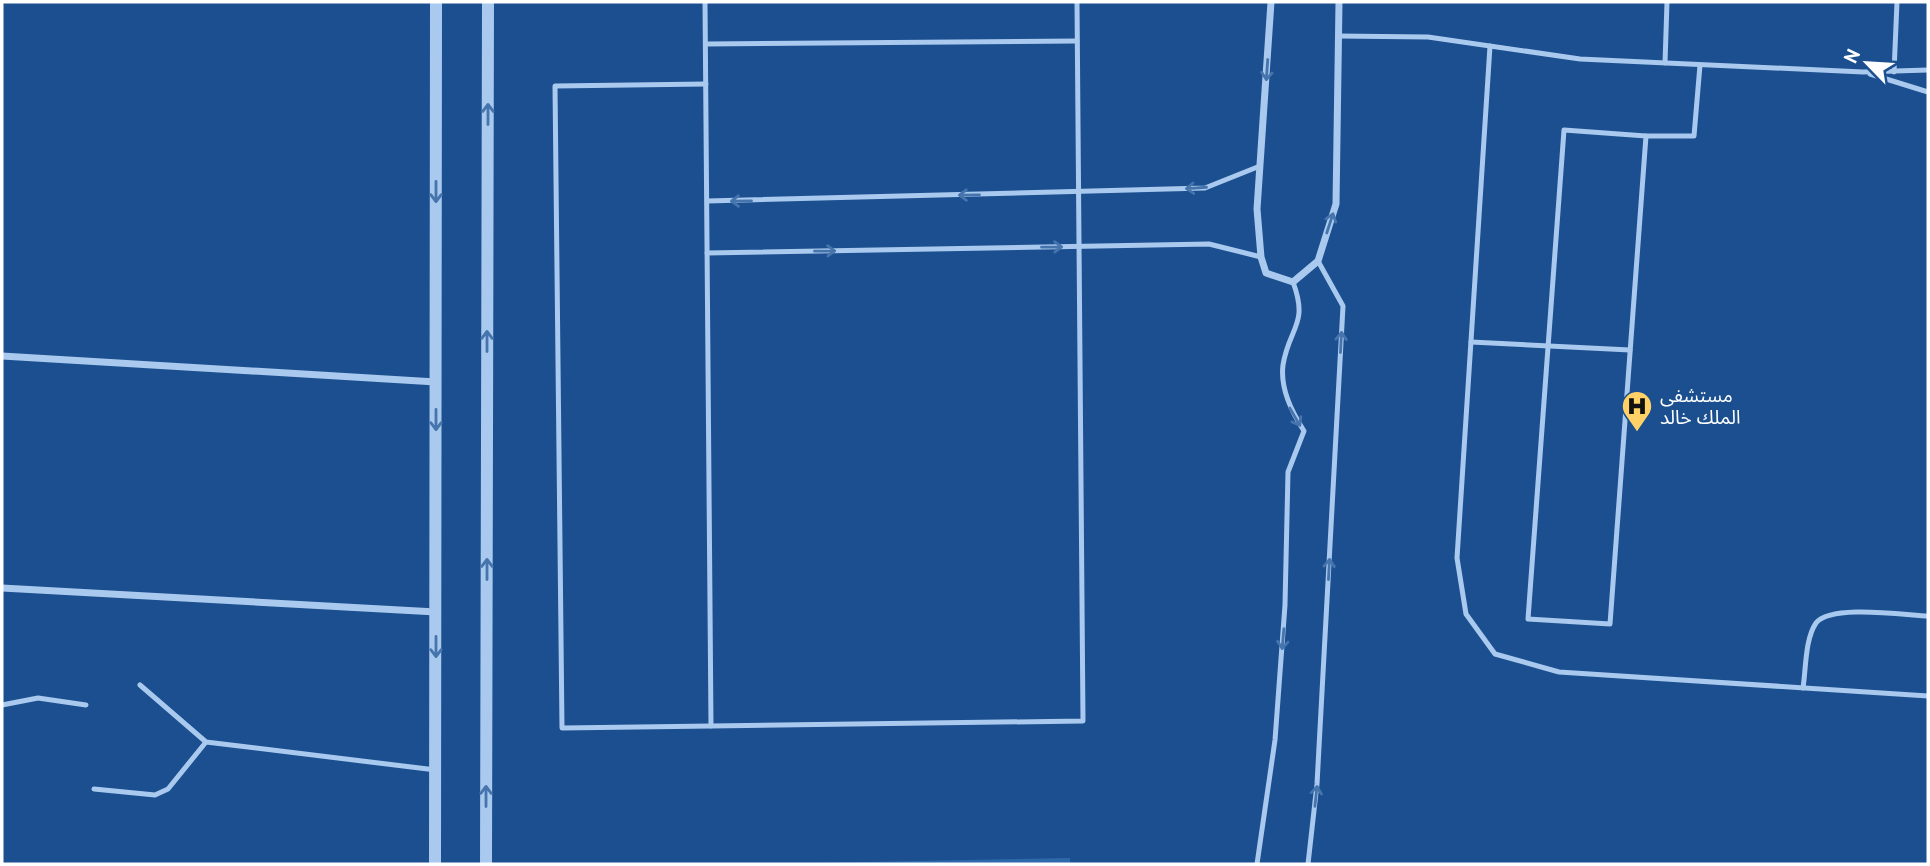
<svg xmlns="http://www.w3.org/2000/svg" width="1930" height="866" font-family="'PT Sans','Noto Sans Arabic',sans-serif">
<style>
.green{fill:#2e69ad}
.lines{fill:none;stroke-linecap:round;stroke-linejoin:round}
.service{stroke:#a9c9ee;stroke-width:5}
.minor{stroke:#a9c9ee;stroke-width:7}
.tertiary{stroke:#a9c9ee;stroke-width:12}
.oneway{stroke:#4674ac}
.labels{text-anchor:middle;stroke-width:5;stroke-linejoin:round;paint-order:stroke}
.poi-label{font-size:19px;fill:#fff;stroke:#1b4f8f;text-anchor:start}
</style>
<rect width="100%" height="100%" fill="#1b4f8f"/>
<polygon class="green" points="1070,858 1070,864 759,864"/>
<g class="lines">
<g class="service">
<polyline points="705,2 711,726 1083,721 1077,2"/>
<polyline points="1338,36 1428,37 1580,59 1863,72 1928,70"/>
<polyline points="706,44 1077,41"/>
<polyline points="1490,46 1457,558 1466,614 1495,654 1559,672 1928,696"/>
<polyline points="1665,63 1667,2"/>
<polyline points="1894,72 1897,2"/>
<polyline points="1870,74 1928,92"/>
<polyline points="706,84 555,86 562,728 711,726"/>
<polygon points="1564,130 1646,136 1610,624 1528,619"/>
<polyline points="1646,136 1694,136 1700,65"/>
<polyline points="707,201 1205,188 1260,166"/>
<polyline points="707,253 1209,244 1261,257"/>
<polyline points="1471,342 1630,350"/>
<polyline points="140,685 206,742 436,770"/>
<path d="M1803,688C1806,669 1805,639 1816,623C1831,604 1904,615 1928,616"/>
<polyline points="2,705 38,698 86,705"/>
<polyline points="94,789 155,795 168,789 206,742"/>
<path d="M1257,864L1275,740L1285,605L1288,472L1304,431C1292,412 1280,389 1283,365C1289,327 1309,325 1293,282"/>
<polyline points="1308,864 1317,784 1343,306 1318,261"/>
</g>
<g class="minor">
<polyline points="1271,2 1257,209 1261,257 1266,273 1293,282 1318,261 1336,204 1339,2"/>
<polyline points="2,356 436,382"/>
<polyline points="2,588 436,612"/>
</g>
<g class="tertiary">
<polyline points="435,864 436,2"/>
<polyline points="486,864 488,2"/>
</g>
</g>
<defs><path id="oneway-shaft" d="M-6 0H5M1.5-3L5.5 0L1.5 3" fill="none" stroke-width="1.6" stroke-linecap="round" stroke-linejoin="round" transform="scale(1.75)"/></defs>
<g class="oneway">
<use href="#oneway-shaft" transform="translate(1267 70) rotate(94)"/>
<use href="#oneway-shaft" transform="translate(488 114) rotate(-90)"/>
<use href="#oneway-shaft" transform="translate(1196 188) rotate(176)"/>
<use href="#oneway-shaft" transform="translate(436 192) rotate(90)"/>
<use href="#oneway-shaft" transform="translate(969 195) rotate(179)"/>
<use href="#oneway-shaft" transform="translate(741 201) rotate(179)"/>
<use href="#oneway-shaft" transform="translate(1330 223) rotate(-72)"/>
<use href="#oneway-shaft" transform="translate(1052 247) rotate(-1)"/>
<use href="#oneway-shaft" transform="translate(825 251) rotate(-1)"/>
<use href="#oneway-shaft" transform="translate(487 341) rotate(-90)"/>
<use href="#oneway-shaft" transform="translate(1341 342) rotate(-87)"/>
<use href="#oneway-shaft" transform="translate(1295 417) rotate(60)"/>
<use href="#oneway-shaft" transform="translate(436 420) rotate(90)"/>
<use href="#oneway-shaft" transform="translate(487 569) rotate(-90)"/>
<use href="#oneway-shaft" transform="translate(1329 569) rotate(-87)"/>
<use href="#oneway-shaft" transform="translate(1283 639) rotate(95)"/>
<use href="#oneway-shaft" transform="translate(436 647) rotate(90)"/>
<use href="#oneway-shaft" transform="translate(486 796) rotate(-90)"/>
<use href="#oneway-shaft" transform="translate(1316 796) rotate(-84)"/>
</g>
<defs>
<g id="hospital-pin" transform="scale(1.575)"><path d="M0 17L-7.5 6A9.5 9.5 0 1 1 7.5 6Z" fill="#ffd166" stroke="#1b4f8f"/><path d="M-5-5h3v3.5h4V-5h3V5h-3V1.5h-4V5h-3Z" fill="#111"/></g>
</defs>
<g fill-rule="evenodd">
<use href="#hospital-pin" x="1637" y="406"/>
</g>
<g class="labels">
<g class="poi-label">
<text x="1660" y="402">مستشفى<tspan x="1660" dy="22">الملك خالد</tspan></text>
</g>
</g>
<rect width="1930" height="866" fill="none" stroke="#ffffff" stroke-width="7"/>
<g transform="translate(1867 63) rotate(295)" stroke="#1b4f8f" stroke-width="5" paint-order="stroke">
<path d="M0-5L12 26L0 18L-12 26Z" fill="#ffffff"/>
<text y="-10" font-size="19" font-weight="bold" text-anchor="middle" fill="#ffffff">N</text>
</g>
</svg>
